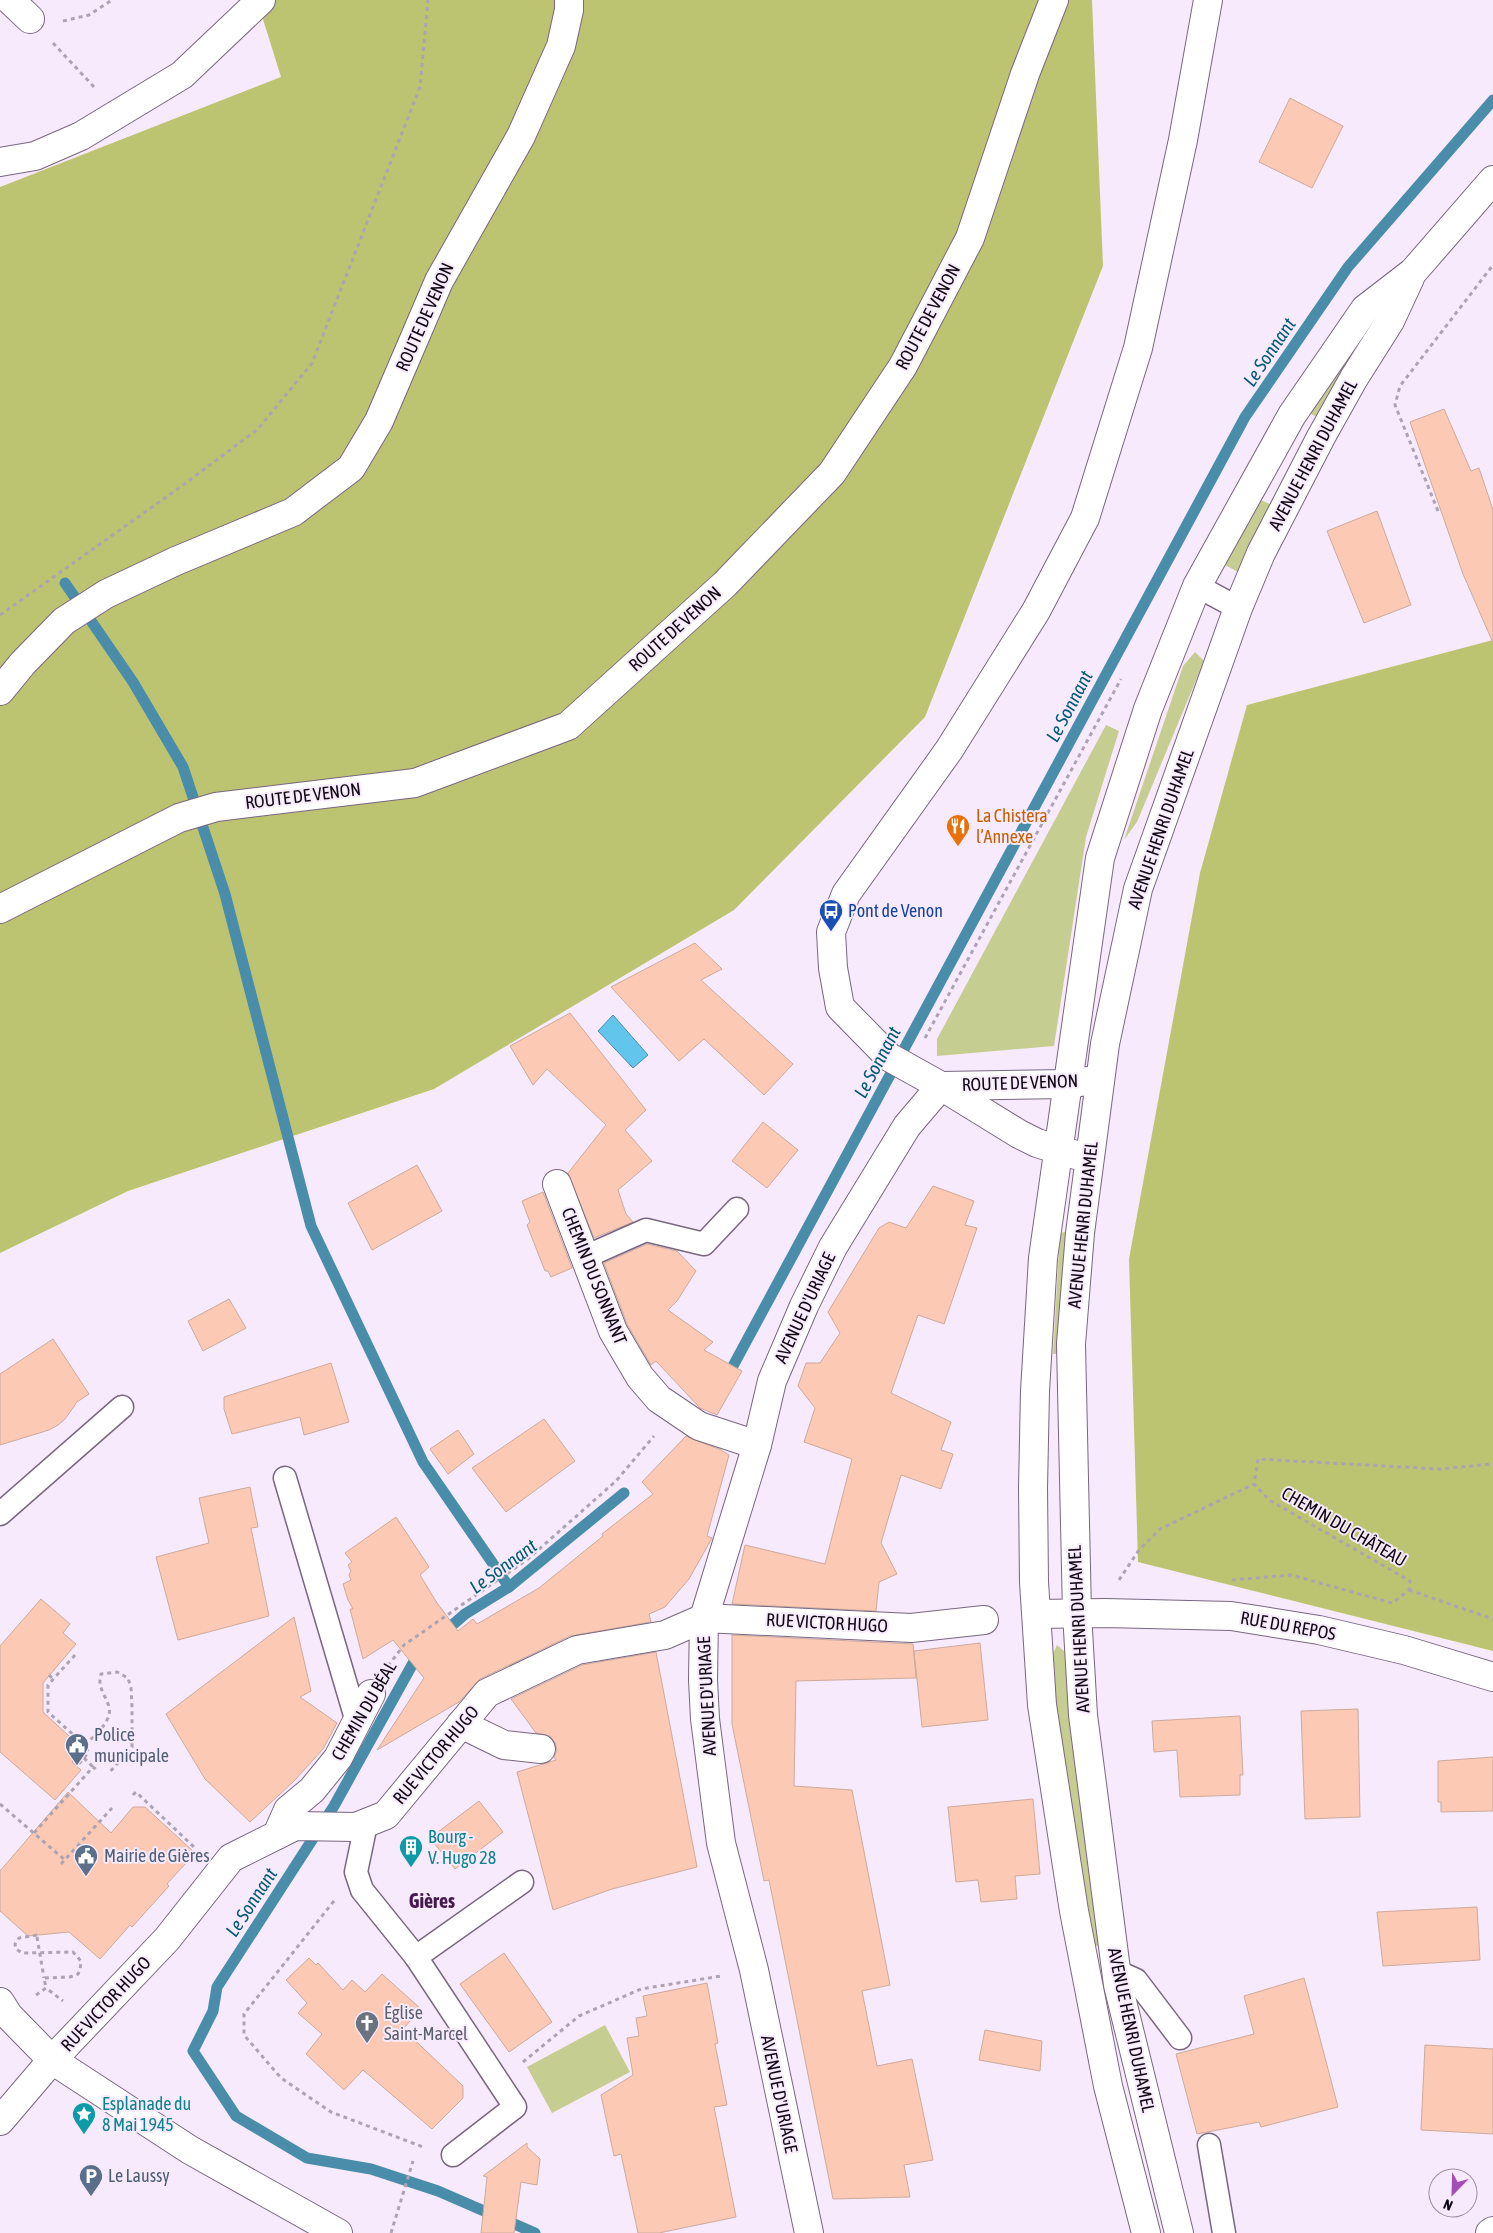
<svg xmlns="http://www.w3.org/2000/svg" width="1493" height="2233" font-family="'Asap Condensed',sans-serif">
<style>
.green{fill:#c6cd90}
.forest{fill:#bcc471}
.water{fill:#62c6ec;stroke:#498dab}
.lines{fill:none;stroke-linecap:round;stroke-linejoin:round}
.stream{stroke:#498dab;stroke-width:11}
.building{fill:#fcc9b4;stroke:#cdaa9c}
.lane-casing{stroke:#796680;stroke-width:25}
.street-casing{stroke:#796680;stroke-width:30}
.secondary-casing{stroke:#796680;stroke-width:30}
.path{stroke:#aea3b2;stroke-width:3;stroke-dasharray:4 4;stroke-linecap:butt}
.lane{stroke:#fff;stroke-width:22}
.street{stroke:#fff;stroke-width:28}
.secondary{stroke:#fff;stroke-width:28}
.labels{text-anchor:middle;stroke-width:4;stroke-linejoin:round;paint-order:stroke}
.street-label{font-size:18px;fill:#0f0812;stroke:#f7eafc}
.food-label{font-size:18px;fill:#c56008;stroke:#f7eafc;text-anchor:start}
.transit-label{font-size:18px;fill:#164399;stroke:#f7eafc;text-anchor:start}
.service-label{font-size:18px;fill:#4e5e75;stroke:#f7eafc;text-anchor:start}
.culture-label{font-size:18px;fill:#0d838f;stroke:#f7eafc;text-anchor:start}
.worship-label{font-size:18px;fill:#5b616d;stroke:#f7eafc;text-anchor:start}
.water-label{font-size:19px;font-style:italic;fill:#025a74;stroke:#f7eafc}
.quarter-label{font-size:20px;font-weight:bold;fill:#44194d;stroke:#f7eafc}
</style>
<rect width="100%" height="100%" fill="#f7eafc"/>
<g class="green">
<polygon points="1374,323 1319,418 1307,412 1354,344"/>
<polygon points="1254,497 1274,506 1242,574 1221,563"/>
<polygon points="1195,652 1204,661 1137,822 1124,840 1183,666"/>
<polygon points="1106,725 1119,731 1086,837 1054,1046 937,1056 937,1039"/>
<polygon points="1070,1231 1060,1354 1053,1354 1060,1233"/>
<polygon points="1057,1645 1065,1652 1099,1945 1091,1949 1052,1690 1052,1656"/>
<polygon points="605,2025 630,2072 552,2113 527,2067"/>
</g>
<g class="forest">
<polygon points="257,0 1092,0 1103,266 925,717 734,910 434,1089 128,1191 0,1253 0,187 281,77"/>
<polygon points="1493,640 1493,1651 1138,1562 1129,1259 1200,873 1247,705"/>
</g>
<polygon class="water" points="613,1015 648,1055 633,1068 598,1031"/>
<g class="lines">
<g class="stream">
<polyline points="65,583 133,682 183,767 225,894 311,1226 423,1462 509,1587"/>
<polyline points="733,1366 1245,417 1348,267 1493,100"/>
<polyline points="441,1635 465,1614 509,1587 624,1493"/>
<polyline points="422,1652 417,1656 334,1806 217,1987 213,2011 193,2051 236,2116 307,2158 371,2169 438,2191 535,2233"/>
</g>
</g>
<g class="building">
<polygon points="1290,98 1343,126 1312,188 1259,162"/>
<polygon points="1444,409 1471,471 1479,468 1493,510 1493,643 1463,574 1410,422"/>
<polygon points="1377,511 1411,605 1364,623 1327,531"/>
<polygon points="695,943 722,969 701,980 793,1064 764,1095 704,1039 679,1061 611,987"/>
<polygon points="570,1013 646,1110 625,1130 652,1161 618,1190 626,1214 633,1222 594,1238 568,1173 606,1125 547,1069 533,1085 510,1046"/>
<polygon points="763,1122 798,1150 767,1188 732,1161"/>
<polygon points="417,1165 442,1211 372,1250 348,1203"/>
<polygon points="933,1186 974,1201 965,1225 977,1228 944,1324 918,1315 891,1393 951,1422 941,1450 953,1454 941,1489 901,1475 881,1543 897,1574 879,1582 876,1611 732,1604 745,1545 825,1564 852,1459 804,1442 815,1408 798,1386 806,1363 820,1363 840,1333 828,1312 879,1228 889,1222 906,1228"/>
<polygon points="543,1192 572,1268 551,1277 548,1271 545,1271 527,1225 530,1222 522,1201"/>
<polygon points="647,1244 677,1251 696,1271 677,1301 668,1310 713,1342 704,1350 742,1371 717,1415 700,1408 656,1361 651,1365 627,1324 604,1263"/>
<polygon points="229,1299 246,1328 203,1351 188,1321"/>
<polygon points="53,1339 89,1394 77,1402 65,1419 58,1425 49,1430 0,1445 0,1374"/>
<polygon points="331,1363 349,1422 304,1435 300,1417 232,1434 224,1409 224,1397"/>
<polygon points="544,1419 575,1461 506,1512 472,1468"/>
<polygon points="458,1430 474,1454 448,1474 430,1449"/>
<polygon points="686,1436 721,1450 729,1455 707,1536 712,1538 689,1579 665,1607 649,1614 651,1622 570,1636 480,1679 459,1702 377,1750 424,1678 393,1640 363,1659 350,1609 353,1609 348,1600 343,1584 351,1580 349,1575 351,1571 348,1565 352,1562 345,1553 396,1517 429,1567 420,1575 437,1603 458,1631 473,1619 477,1624 539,1588 603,1536 602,1534 653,1494 642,1482"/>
<polygon points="250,1487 258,1527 251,1528 269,1616 178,1640 156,1557 209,1543 199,1498"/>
<polygon points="41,1599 70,1624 63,1633 76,1644 43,1683 43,1712 83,1749 72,1762 81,1770 55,1800 0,1752 0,1646"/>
<polygon points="294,1617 311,1691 300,1697 337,1723 323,1749 294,1781 250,1822 205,1779 166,1714"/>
<polygon points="732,1635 913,1644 916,1678 796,1681 794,1786 852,1790 890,1985 862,1991 877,2066 912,2059 933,2160 904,2165 910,2197 833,2199 769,1880 764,1881 732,1724"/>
<polygon points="980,1643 988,1720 922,1727 914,1651"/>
<polygon points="656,1652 697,1867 612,1889 553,1910 517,1772 556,1760 554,1757 557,1750 555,1743 550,1736 536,1733 511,1699 582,1665"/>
<polygon points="1358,1709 1360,1817 1305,1819 1301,1711"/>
<polygon points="1240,1716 1243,1775 1240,1775 1240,1795 1180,1797 1177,1750 1154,1752 1152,1721"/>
<polygon points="1493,1757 1493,1811 1441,1812 1441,1802 1438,1802 1438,1761"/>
<polygon points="68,1792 111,1833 133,1807 145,1807 195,1853 167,1884 169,1886 132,1927 130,1925 100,1959 69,1932 28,1936 0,1911 0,1871"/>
<polygon points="1033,1799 1040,1874 1015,1876 1017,1899 981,1902 978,1880 956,1882 948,1807"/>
<polygon points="479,1801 503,1832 455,1869 430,1838"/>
<polygon points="1477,1907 1480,1960 1383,1966 1377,1912"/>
<polygon points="504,1953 552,2022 509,2052 460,1984"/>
<polygon points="309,1958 316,1965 318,1963 343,1990 352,1980 365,1992 382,1974 421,2009 403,2029 463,2086 463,2098 432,2129 363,2070 344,2090 306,2054 322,2034 298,2013 307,2003 286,1980"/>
<polygon points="1304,1978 1338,2107 1261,2127 1259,2122 1197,2134 1176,2054 1254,2034 1244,1996"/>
<polygon points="707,1983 718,2043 715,2044 727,2105 714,2107 736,2217 659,2233 638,2233 621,2154 614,2156 601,2095 633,2075 627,2038 639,2036 636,2018 647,2016 643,1996"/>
<polygon points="985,2030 1042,2041 1040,2071 979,2060"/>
<polygon points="1425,2045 1493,2049 1493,2134 1421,2130"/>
<polygon points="527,2143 527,2147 540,2159 537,2185 521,2182 514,2233 481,2233 487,2177 483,2176"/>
</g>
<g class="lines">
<g class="lane-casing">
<g id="lane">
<polyline points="1197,586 1238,608"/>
<polyline points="585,1257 646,1230 704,1244 737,1209"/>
<polyline points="285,1478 357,1722"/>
<polyline points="0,1514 122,1407"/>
<polyline points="366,1824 356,1872 362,1890 416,1957 515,2107 453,2155"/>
<polyline points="416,1957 522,1882"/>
<polyline points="1116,1971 1136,1980 1180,2038"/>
<polyline points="1209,2145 1224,2233"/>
</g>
</g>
<g class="street-casing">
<g id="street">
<polyline points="10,0 30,19"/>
<polyline points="557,1184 613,1331 640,1377 659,1399 699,1426 757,1445"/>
<polyline points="1037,1614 1105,1613 1231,1616 1319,1630 1404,1650 1493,1677"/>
<polyline points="461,1724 504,1745 541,1749"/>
<polyline points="277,1835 288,1810 312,1790 338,1758 371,1694"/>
<polyline points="0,2002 9,2016 52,2060 190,2150 338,2233"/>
<polyline points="0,2121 52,2060 167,1939 231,1858 295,1826 356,1827 386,1815 487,1693 577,1650 665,1635 704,1618 911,1628 984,1620"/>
<polyline points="1490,2233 1493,2231"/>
</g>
</g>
<g class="secondary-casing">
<g id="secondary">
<polyline points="0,162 35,156 81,136 182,75 261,0"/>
<polyline points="0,691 23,663 64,621 106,594 176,561 293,512 351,468 379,421 439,281 521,136 561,46 569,10 569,0"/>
<polyline points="0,909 179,818 216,807 415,783 568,726 725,584 832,473 903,366 970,238 1025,74 1054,0"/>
<polyline points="941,1086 1068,1084 1087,1081"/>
<polyline points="1076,1155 1037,1143 1019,1134 941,1086 889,1057 840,1007 833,968 831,932 846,894 949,750 1036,611 1085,518 1138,348 1183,140 1208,0"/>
<polyline points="809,2233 754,1970 721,1843 705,1719 703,1680 704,1618 757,1445 772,1381 804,1306 833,1247 907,1126 941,1086"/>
<polyline points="1146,2233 1108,2086 1074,1911 1042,1705 1034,1582 1033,1488 1035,1391 1043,1258 1100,858 1148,709 1197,586 1292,415 1365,309 1413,272 1493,180"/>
<polyline points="1179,2233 1118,1985 1083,1715 1077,1613 1071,1344 1080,1233 1105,1044 1138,889 1238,608 1261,553 1321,437 1354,378 1390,321 1410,278"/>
</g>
</g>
<g class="path">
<polyline points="63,21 89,15 112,0"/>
<polyline points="53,43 95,88"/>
<polyline points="1438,511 1395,405 1400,386 1493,265"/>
<polyline points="0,615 179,488 258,429 312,363 420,87 428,0"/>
<polyline points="925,1038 1121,679"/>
<polyline points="1119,1580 1139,1550 1160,1529 1254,1484"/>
<polyline points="1232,1580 1291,1575 1392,1603 1409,1590 1410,1581 1269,1500 1254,1484 1258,1459 1440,1469 1493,1464"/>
<polyline points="1409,1590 1493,1619"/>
<polyline points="75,1655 48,1685 48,1712 87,1747 88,1753 77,1766"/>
<polyline points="388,1666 404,1645 528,1559 616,1481 654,1436"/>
<polyline points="49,1675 53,1679"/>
<path d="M85,1745C93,1737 103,1729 108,1718C115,1703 95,1691 101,1674L117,1672L128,1678L131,1688L132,1706V1747L109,1773"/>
<polyline points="84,1758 93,1767"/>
<polyline points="133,1795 136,1792 196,1849"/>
<polyline points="0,1804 65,1860"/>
<polyline points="34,1833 93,1767 98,1771"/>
<polyline points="61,1864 112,1808"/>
<polyline points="334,1901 244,2014 244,2035 281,2078 331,2112 423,2147"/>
<polyline points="37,1935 19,1938 15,1944 16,1949 22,1953 73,1952 81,1961 80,1970 78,1974 70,1977 44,1978 46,1988"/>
<polyline points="37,1937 44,1978"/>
<polyline points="36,1995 46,1988 63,2001"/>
<polyline points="523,2062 579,2016 641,1989 721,1976"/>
<polyline points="391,2233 413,2161"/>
</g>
<use href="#lane" class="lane"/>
<use href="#street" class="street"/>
<use href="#secondary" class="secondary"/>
</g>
<defs>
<g id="restaurant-pin" transform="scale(1.25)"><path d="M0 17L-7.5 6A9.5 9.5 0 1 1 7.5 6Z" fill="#e8710a" stroke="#f7eafc"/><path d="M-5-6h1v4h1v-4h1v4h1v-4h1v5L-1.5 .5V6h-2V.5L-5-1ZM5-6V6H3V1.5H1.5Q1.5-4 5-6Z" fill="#fff"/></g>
<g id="bus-pin" transform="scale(1.25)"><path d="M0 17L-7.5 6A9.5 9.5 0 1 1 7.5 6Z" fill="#1a4fb4" stroke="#f7eafc"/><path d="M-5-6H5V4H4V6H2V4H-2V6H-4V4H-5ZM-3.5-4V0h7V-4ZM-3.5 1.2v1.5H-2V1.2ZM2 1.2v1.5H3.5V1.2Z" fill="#fff"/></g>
<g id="civic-pin" transform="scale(1.25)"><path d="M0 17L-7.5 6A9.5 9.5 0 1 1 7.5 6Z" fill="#5c6f8a" stroke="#f7eafc"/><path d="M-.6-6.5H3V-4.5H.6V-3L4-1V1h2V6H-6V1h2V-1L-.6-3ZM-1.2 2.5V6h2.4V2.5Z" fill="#fff"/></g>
<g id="building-pin" transform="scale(1.25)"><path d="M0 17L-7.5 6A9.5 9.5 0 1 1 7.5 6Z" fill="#0f9aa8" stroke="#f7eafc"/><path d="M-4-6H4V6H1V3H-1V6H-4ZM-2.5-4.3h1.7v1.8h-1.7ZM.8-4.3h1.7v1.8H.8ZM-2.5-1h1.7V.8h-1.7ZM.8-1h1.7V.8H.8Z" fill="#fff"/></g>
<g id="church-pin" transform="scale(1.25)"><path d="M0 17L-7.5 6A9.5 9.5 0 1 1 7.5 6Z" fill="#6b7280" stroke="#f7eafc"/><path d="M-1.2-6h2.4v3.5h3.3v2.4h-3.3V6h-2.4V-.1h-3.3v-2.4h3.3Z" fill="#fff"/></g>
<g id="sight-pin" transform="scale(1.25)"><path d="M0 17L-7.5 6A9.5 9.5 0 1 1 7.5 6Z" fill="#0f9aa8" stroke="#f7eafc"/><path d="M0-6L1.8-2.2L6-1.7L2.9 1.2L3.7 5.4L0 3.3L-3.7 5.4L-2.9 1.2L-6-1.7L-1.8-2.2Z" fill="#fff"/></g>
<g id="parking-pin" transform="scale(1.25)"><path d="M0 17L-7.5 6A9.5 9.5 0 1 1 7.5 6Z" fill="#5c6f8a" stroke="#f7eafc"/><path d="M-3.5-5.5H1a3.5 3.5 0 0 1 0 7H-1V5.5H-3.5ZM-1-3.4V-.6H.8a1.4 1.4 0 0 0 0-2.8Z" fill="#fff"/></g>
</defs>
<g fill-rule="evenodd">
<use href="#restaurant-pin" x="958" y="826"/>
<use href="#bus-pin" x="831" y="911"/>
<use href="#civic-pin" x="77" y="1745"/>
<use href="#building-pin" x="411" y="1847"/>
<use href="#civic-pin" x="86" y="1856"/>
<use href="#church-pin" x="367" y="2023"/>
<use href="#sight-pin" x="84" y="2114"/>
<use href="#parking-pin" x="91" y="2176"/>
</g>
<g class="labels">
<g class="street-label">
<text transform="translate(425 317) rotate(-66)" y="6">ROUTE DE VENON</text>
<text transform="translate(928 317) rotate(-62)" y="6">ROUTE DE VENON</text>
<text transform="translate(1313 455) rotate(-62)" y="6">AVENUE HENRI DUHAMEL</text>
<text transform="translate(675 629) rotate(-42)" y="6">ROUTE DE VENON</text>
<text transform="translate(303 796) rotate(-7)" y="6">ROUTE DE VENON</text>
<text transform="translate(1161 829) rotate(-71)" y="6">AVENUE HENRI DUHAMEL</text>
<text transform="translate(1020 1083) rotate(-2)" y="6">ROUTE DE VENON</text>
<text transform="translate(1083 1225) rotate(-84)" y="6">AVENUE HENRI DUHAMEL</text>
<text transform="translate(594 1276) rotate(68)" y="6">CHEMIN DU SONNANT</text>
<text transform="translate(805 1308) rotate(-65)" y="6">AVENUE D'URIAGE</text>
<text transform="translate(1344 1527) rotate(30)" y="6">CHEMIN DU CHÂTEAU</text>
<text transform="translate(827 1623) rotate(3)" y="6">RUE VICTOR HUGO</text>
<text transform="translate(1288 1626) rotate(10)" y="6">RUE DU REPOS</text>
<text transform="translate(1079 1629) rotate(-93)" y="6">AVENUE HENRI DUHAMEL</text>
<text transform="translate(707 1696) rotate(-93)" y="6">AVENUE D'URIAGE</text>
<text transform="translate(364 1711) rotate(-60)" y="6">CHEMIN DU BÉAL</text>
<text transform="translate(436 1755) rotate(-50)" y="6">RUE VICTOR HUGO</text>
<text transform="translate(106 2004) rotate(-47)" y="6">RUE VICTOR HUGO</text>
<text transform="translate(1131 2030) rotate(78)" y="6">AVENUE HENRI DUHAMEL</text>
<text transform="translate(779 2094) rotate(78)" y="6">AVENUE D'URIAGE</text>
</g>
<g class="food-label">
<text x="976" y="822">La Chistera<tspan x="976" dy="21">l’Annexe</tspan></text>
</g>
<g class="transit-label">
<text x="848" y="917">Pont de Venon</text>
</g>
<g class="service-label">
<text x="94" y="1741">Police<tspan x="94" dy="21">municipale</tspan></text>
<text x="104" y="1862">Mairie de Gières</text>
<text x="108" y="2182">Le Laussy</text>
</g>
<g class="culture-label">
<text x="428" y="1843">Bourg -<tspan x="428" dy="21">V. Hugo 28</tspan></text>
<text x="102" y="2110">Esplanade du<tspan x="102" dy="21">8 Mai 1945</tspan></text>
</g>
<g class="worship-label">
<text x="384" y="2019">Église<tspan x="384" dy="21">Saint-Marcel</tspan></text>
</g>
<g class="water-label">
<text transform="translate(1269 352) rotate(-56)" y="7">Le Sonnant</text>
<text transform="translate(1069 706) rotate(-62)" y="7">Le Sonnant</text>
<text transform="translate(877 1062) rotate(-62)" y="7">Le Sonnant</text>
<text transform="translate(503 1566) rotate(-36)" y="7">Le Sonnant</text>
<text transform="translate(251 1902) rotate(-57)" y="7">Le Sonnant</text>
</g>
<g class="quarter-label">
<text x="432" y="1908">Gières</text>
</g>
</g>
<g transform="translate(1453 2193) rotate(203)"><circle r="24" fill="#f7eafc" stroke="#9a909e"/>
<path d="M0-4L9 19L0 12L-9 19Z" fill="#a64cb8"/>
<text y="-8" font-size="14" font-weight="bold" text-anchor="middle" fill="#0f0812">N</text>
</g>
</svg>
